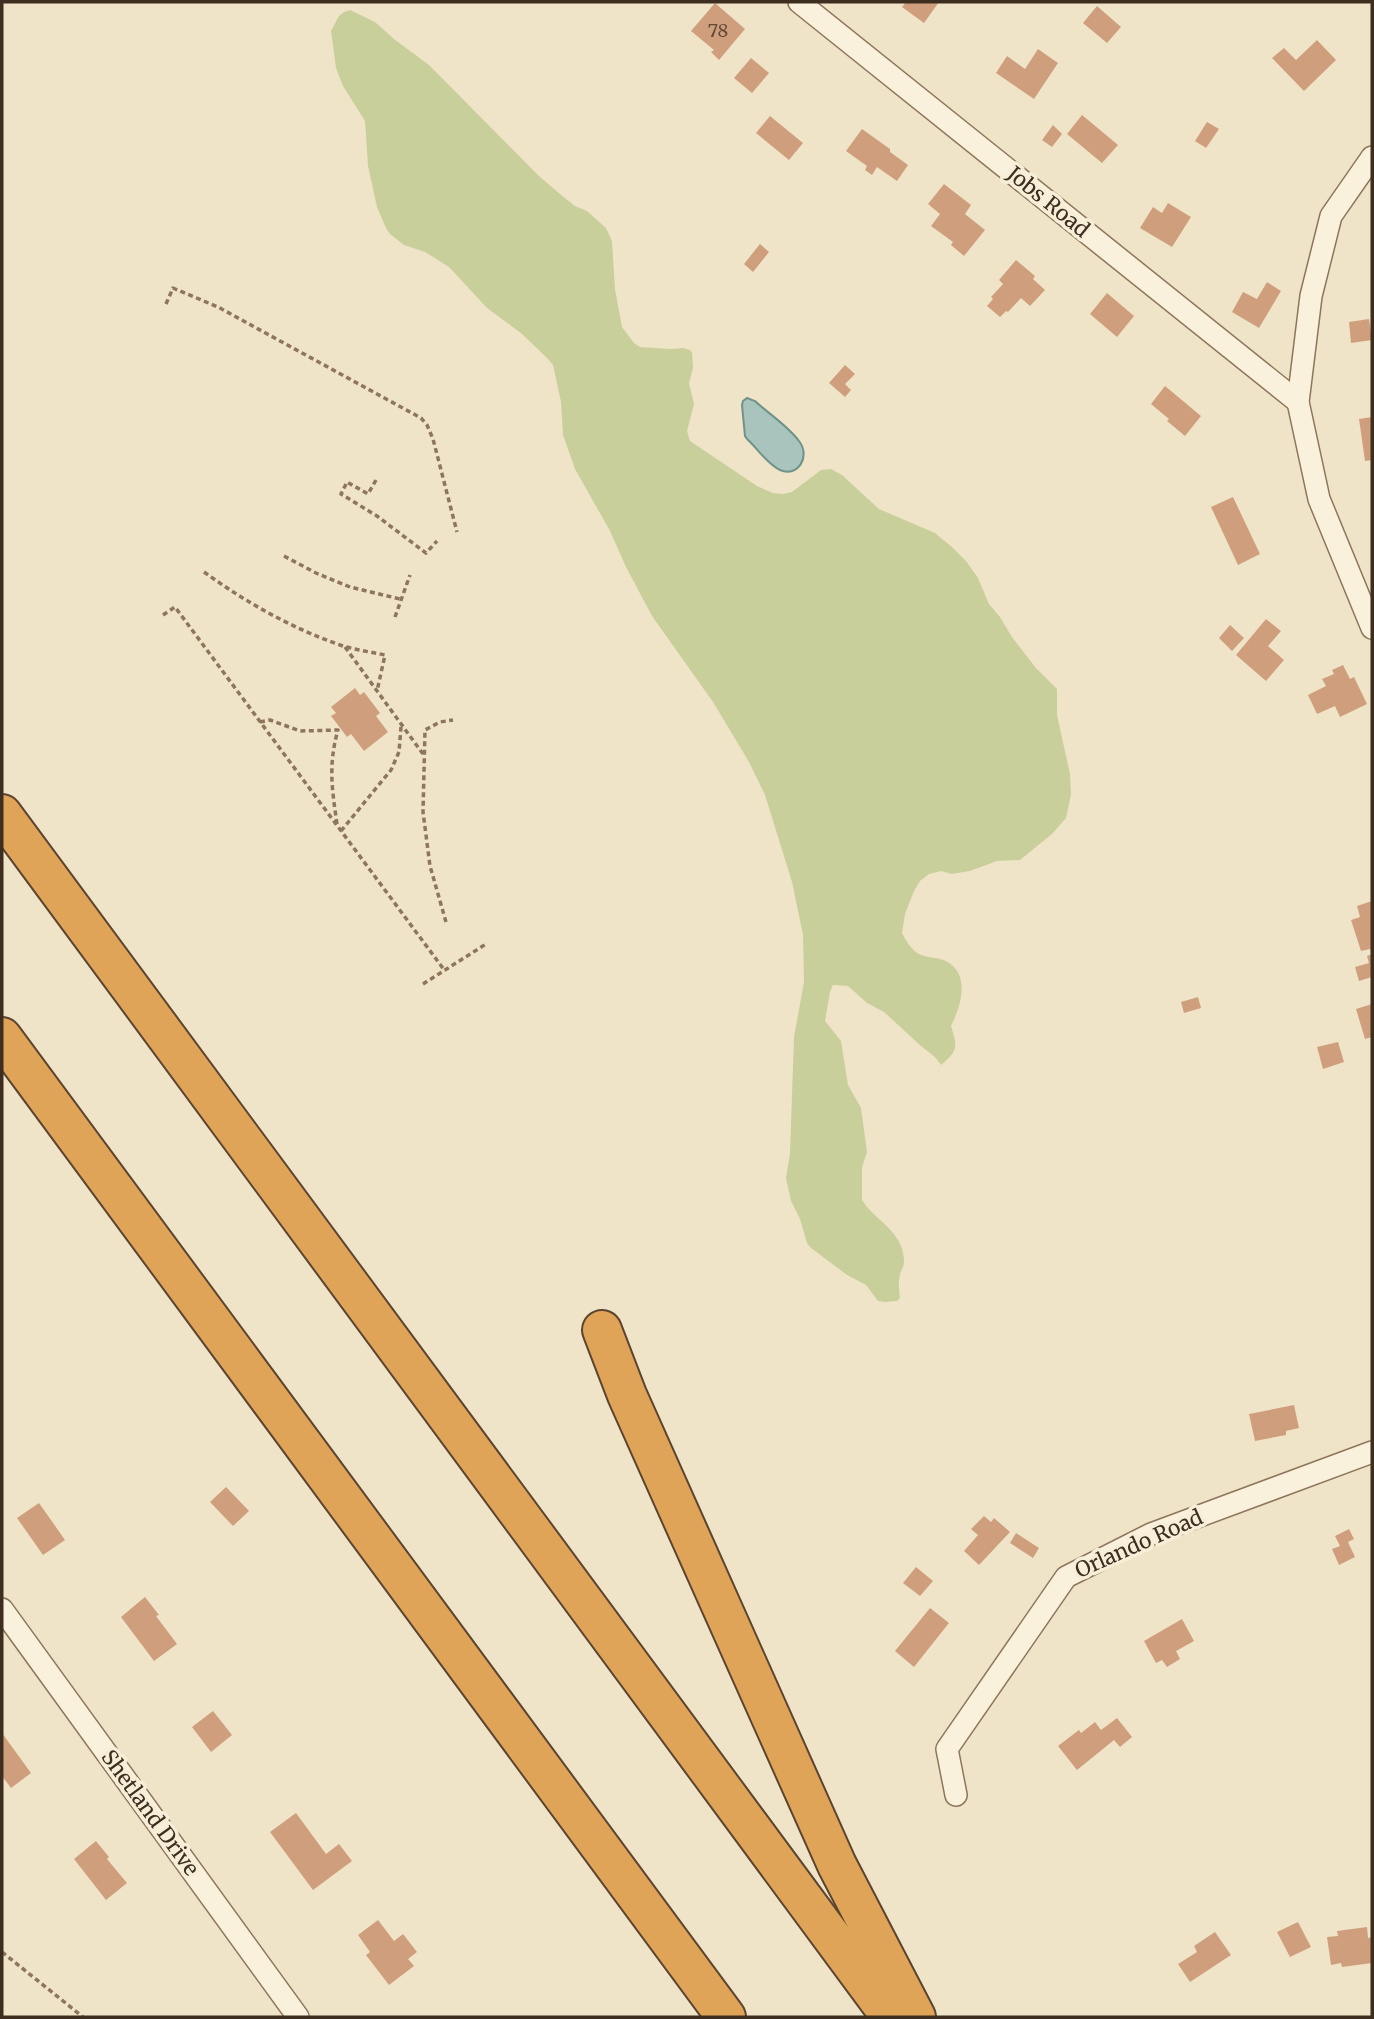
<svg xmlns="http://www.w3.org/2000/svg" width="1374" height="2019" font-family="Merriweather,serif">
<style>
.green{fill:#c9cf9b}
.water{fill:#a9c4bc;stroke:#6f938a;stroke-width:2}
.building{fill:#cf9f7d}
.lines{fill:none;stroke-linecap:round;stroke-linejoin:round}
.street-casing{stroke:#8d765c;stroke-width:24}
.highway-casing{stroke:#5b4430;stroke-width:42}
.path{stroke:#8d765c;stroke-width:3.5;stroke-dasharray:5 3.5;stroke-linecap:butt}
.street{stroke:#faf1dc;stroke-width:21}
.highway{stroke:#e0a458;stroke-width:38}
.labels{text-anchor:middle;stroke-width:7;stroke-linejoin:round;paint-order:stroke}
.number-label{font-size:18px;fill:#624a37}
.street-label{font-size:21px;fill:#3d2e20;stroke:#f7eed8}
</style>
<rect width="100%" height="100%" fill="#f0e4c8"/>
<path class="green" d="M350,10L375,22L394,39L429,65L539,176L560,194L575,206L587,211L606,228L612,241L615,289L622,327L634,343L640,347L670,349L683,348L690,350L692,352L693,368L689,383L694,404L687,431L690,441L757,486L773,493L783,494L792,492L821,470L831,469L842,475L879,509L935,533L952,547L966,561L978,578L989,604L1000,617L1012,637L1036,668L1057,689V715L1070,774L1071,795L1066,818L1052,834L1020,860L997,861L970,871L952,874L941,871L929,874L920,881L914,891L905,914L902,933C905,939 912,951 919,954C927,958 937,957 946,961C971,974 961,1006 951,1026C957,1046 959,1050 941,1065L935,1057L921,1046L884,1012L867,1003L848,986L833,985L830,992L825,1021L841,1041L848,1085L861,1108L867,1152L862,1167V1200C875,1221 902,1230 904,1259C905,1266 901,1269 900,1275C898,1282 899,1290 900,1298L897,1301L885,1302L878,1301L866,1285L847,1275L811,1248L807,1243L800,1219L791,1201L786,1178L790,1153L794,1037L804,982L803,935L792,882L765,795L749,762L713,702L652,616L626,567L610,531L575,469L563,435L561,402L553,365L548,359L522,334L487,308L449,267L425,252L404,245L390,234L386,228L377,207L368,166L365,121L343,86L336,68L331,31L339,16L344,12Z"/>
<path class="water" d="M747,398L755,401C769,414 788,426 799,441C811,456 798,478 780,470C767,464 758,449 748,440L745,436L742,405L743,401Z"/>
<g class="building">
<polygon points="906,2 939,2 924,23 902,7"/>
<polygon points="715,3 745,29 719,60 711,52 714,50 691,31"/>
<polygon points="1097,6 1121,27 1107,43 1083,23"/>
<polygon points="1317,40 1336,60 1304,91 1272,58 1284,48 1296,60"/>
<polygon points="1038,49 1058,63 1034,99 996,73 1007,56 1025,69"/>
<polygon points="751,58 769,73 752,93 734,78"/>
<polygon points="1082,115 1118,145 1102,163 1067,134"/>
<polygon points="770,116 803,143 789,160 756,133"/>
<polygon points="1207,122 1219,129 1206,148 1195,141"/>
<polygon points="1053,125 1062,134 1052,147 1042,140"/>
<polygon points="862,129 890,149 890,152 908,165 897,181 877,167 872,175 865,170 867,166 846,151"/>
<polygon points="944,184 971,205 965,214 985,230 964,256 951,245 953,242 931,226 940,214 928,204"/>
<polygon points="1168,203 1191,217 1172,247 1140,228 1153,207 1162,213"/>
<polygon points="760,244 769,252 753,272 744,264"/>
<polygon points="1016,260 1035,276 1033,279 1045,290 1030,306 1021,298 1008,312 1006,311 1000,317 987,306 993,299 991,297 1003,284 999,280"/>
<polygon points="1267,282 1281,291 1259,328 1232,312 1243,292 1257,299"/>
<polygon points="1107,293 1134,316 1117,337 1090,314"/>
<polygon points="1369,319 1372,340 1351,343 1349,322"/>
<polygon points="845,365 855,374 845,384 851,390 845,397 829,383"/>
<polygon points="1165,386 1201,416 1185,436 1167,421 1169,419 1151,404"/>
<polygon points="1372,417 1372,460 1365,461 1359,419"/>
<polygon points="1233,497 1260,554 1238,565 1211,507"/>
<polygon points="1266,619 1281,631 1268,646 1284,660 1266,681 1236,655"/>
<polygon points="1230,625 1244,638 1232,651 1219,638"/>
<polygon points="1343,665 1350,679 1354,677 1367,704 1340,717 1335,706 1317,714 1308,695 1326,686 1322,679 1334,674 1332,670"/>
<polygon points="355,688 360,695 364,692 380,713 376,716 388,732 364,751 351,734 347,737 331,716 336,713 331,707"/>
<polygon points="1372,901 1372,953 1370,949 1361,951 1351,920 1360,917 1357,906"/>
<polygon points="1372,954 1372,977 1359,981 1355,967 1369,963 1367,956"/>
<polygon points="1198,997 1201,1008 1184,1013 1181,1002"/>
<polygon points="1372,1004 1372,1037 1365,1039 1356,1009"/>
<polygon points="1338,1042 1344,1062 1323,1069 1317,1047"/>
<polygon points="1294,1405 1299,1428 1286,1431 1286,1435 1255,1441 1249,1414"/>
<polygon points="226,1487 249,1511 233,1526 210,1502"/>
<polygon points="39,1503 65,1540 43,1555 17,1518"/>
<polygon points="984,1516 991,1522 994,1518 1010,1532 979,1565 964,1551 978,1535 971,1529"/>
<polygon points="1349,1529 1354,1539 1348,1542 1355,1557 1339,1565 1332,1549 1340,1546 1335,1536"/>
<polygon points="1016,1533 1039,1548 1033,1558 1010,1543"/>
<polygon points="916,1567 933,1581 920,1596 903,1583"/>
<polygon points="145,1597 159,1615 156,1616 177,1644 154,1661 121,1617"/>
<polygon points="930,1608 949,1623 914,1667 895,1651"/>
<polygon points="1182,1619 1194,1641 1176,1651 1180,1659 1167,1667 1162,1660 1156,1663 1144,1641"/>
<polygon points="213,1711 232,1735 211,1752 192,1727"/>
<polygon points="1117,1718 1132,1737 1120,1747 1114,1740 1077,1770 1058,1746 1079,1730 1081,1733 1095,1722 1101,1730"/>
<polygon points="2,1733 31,1773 11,1788 2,1776"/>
<polygon points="296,1813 326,1854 339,1844 352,1861 313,1890 270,1832"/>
<polygon points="96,1841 109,1857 107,1859 127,1883 106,1900 74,1859"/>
<polygon points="378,1920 394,1941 403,1934 417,1952 408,1959 414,1966 389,1985 366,1955 370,1952 358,1935"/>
<polygon points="1298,1922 1311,1947 1290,1957 1277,1932"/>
<polygon points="1367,1927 1368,1938 1372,1937 1372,1963 1342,1967 1341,1963 1331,1965 1327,1937 1338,1936 1337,1931"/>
<polygon points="1215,1932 1231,1955 1190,1982 1178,1964 1197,1952 1194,1946"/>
</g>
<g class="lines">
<g class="street-casing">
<g id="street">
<polyline points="799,2 1298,402"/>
<polyline points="1372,157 1331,216 1311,296 1298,402 1319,499 1372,628"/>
<polyline points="2,1609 298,2017"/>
<polyline points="956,1795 947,1749 1066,1577 1151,1534 1372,1452"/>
</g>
</g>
<g class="highway-casing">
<g id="highway">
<polyline points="2,814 891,2017"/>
<polyline points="2,1037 726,2017"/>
<polyline points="602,1330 627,1395 837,1865 916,2017"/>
</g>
</g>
<g class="path">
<polyline points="166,304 173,288 218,307 421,418 427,425 433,439 457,532"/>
<polyline points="376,480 368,494 347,482 341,494 377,516 426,553 437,541"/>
<polyline points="284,556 316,573 350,587 400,599"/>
<path d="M204,572C247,603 293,629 343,646C357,650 371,652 385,655L377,691"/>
<polyline points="163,615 175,607 445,971"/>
<polyline points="395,617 410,575"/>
<polyline points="345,647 423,754"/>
<path d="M260,722L270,720L300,731L338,730C328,765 332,789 337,824"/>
<polyline points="341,831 391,770 399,752 401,727"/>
<polyline points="446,922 430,866 423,812 425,730 440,722 453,720"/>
<polyline points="423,984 486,944"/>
<polyline points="2,1952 83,2017"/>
</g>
<use href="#street" class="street"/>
<use href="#highway" class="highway"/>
</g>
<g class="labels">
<g class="number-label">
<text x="718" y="37">78</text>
</g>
<g class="street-label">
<text transform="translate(1048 202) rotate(39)" y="7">Jobs Road</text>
<text transform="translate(1139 1544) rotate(-24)" y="7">Orlando Road</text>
<text transform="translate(150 1813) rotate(54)" y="7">Shetland Drive</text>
</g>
</g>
<rect width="1374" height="2019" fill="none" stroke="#3d2e20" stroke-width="7"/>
</svg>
